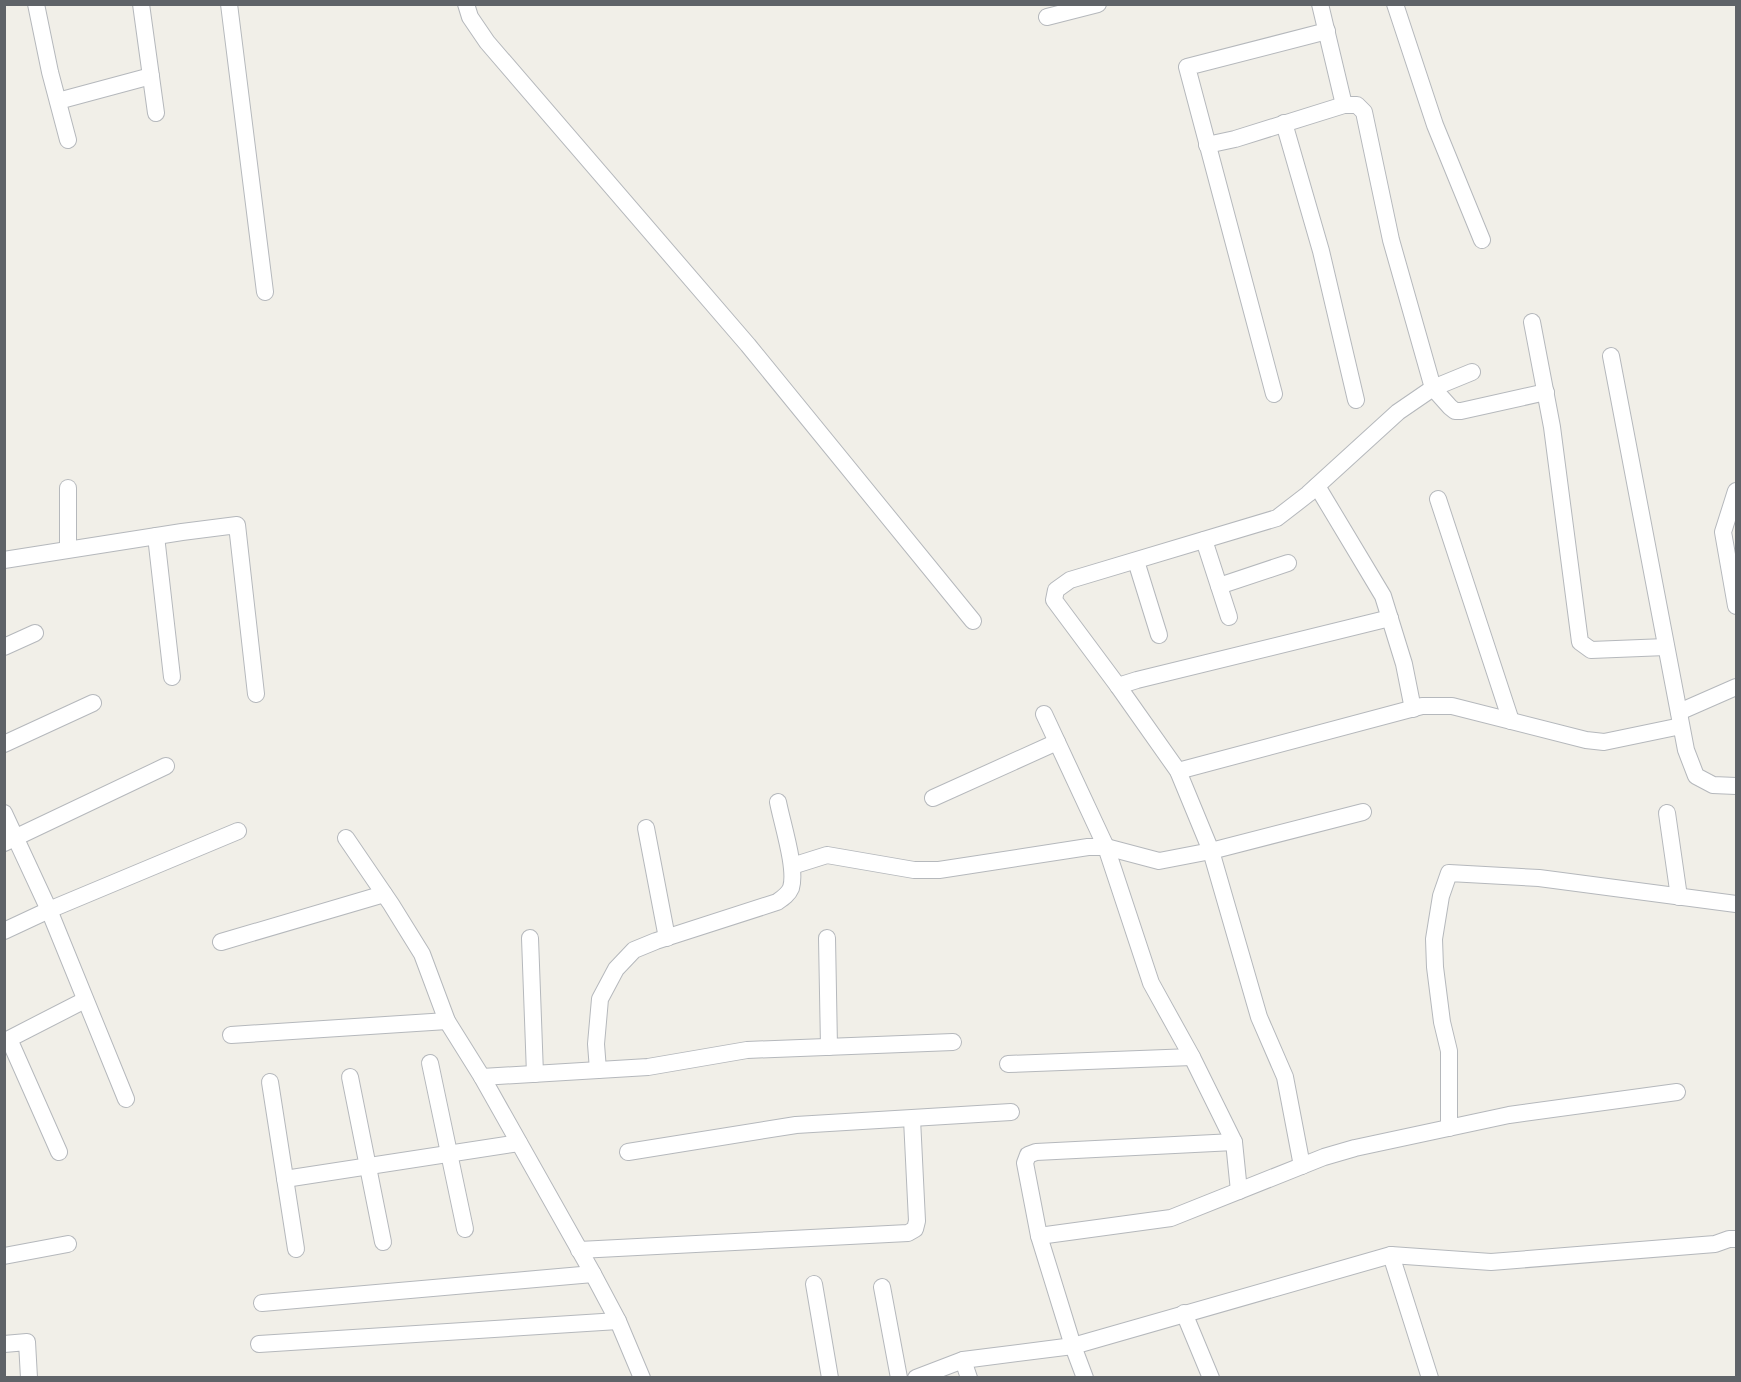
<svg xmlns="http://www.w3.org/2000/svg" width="1741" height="1382" font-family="'Fira Sans Condensed',sans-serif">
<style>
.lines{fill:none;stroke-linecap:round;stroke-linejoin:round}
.street-casing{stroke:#b5b8bc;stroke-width:18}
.street{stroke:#fff;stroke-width:16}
</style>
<rect width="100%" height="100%" fill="#f1efe8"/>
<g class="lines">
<g class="street-casing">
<g id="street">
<polyline points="36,4 50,72 68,140"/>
<polyline points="141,4 156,113"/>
<polyline points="229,4 265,292"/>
<polyline points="466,4 470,17 487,42 748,345 973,621"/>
<polyline points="1320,4 1344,105"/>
<polyline points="1395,4 1435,125 1482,240"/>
<polyline points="1047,17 1098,4"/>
<polyline points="58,101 151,76"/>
<polyline points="1284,123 1321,251 1356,400"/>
<polyline points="1207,145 1235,139 1344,105 1357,105 1364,112 1391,240 1433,388 1450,407 1455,411 1461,411 1546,392"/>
<polyline points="1532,322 1552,427 1580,642 1591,650 1666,647"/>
<polyline points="1611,356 1686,750 1696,776 1713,785 1736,786"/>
<polyline points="1274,394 1187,67 1327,31"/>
<polyline points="1317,486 1383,596 1404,664 1413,709"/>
<polyline points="68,488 68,549"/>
<polyline points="1736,491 1723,532 1736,606"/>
<polyline points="1438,499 1511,721"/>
<polyline points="156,536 172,677"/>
<polyline points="1204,540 1229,617"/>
<polyline points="4,560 182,532 237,525 256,694"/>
<polyline points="1136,561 1159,635"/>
<polyline points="1219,586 1288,563"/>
<polyline points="4,647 35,633"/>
<polyline points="1118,686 1137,680 1390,618"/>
<polyline points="1679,712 1736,687"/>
<polyline points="1044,714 1106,847 1151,983 1192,1057 1234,1142 1239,1191"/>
<polyline points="4,744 93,703"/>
<polyline points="1178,771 1422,706 1452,706 1586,740 1604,742 1681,726"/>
<polyline points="933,798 1057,742"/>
<polyline points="4,813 49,910 126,1099"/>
<polyline points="1667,813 1679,897"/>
<polyline points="646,828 667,938"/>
<polyline points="346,838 391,904 422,954 447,1021 482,1077 593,1274 618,1321 642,1378"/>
<polyline points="4,843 166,766"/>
<polyline points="792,866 827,855 914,870 939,870 1088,847 1106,847 1159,861 1211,851 1363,812"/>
<polyline points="4,931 49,910 238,831"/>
<polyline points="530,938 535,1074"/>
<polyline points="827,938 829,1047"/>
<polyline points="221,942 384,894"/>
<polyline points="231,1035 447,1021"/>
<polyline points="430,1063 465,1229"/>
<polyline points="1008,1064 1192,1057"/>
<path d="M598,1070L596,1044L600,999L616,969L634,950L656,941L777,902C783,898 788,895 791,888C797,869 782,823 778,802"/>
<polyline points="350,1077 383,1242"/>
<polyline points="482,1077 648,1067 747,1050 953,1042"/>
<polyline points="270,1082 296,1249"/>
<polyline points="1449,1128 1449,1051 1442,1022 1435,967 1434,939 1441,896 1449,873 1539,878 1736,904"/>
<polyline points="59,1152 9,1039 85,1000"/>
<polyline points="628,1152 796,1125 1011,1112"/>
<polyline points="1302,1166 1285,1077 1259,1017 1211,851 1178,771 1118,686 1054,600 1056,590 1070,580 1277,518 1308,494 1398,412 1433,388 1472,372"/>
<polyline points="285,1179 519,1143"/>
<polyline points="1039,1236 1171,1218 1324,1157 1355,1148 1509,1115 1677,1092"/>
<polyline points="579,1250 908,1233 915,1229 917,1221 912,1119"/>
<polyline points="1391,1255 1430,1378"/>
<polyline points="4,1256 68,1244"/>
<polyline points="814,1284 830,1378"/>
<polyline points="882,1287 899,1378"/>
<polyline points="262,1303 593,1274"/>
<polyline points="1184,1313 1211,1378"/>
<polyline points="4,1344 27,1342 29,1378"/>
<polyline points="259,1344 618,1321"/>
<polyline points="963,1360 969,1378"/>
<polyline points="916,1378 963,1360 1073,1346 1391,1255 1491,1262 1715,1244 1729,1239 1736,1239"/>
<polyline points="1085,1378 1073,1346 1039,1236 1025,1163 1028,1155 1036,1152 1234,1142"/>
</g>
</g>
<use href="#street" class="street"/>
</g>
<rect width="1741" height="1382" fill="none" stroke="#5f6368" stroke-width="12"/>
</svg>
